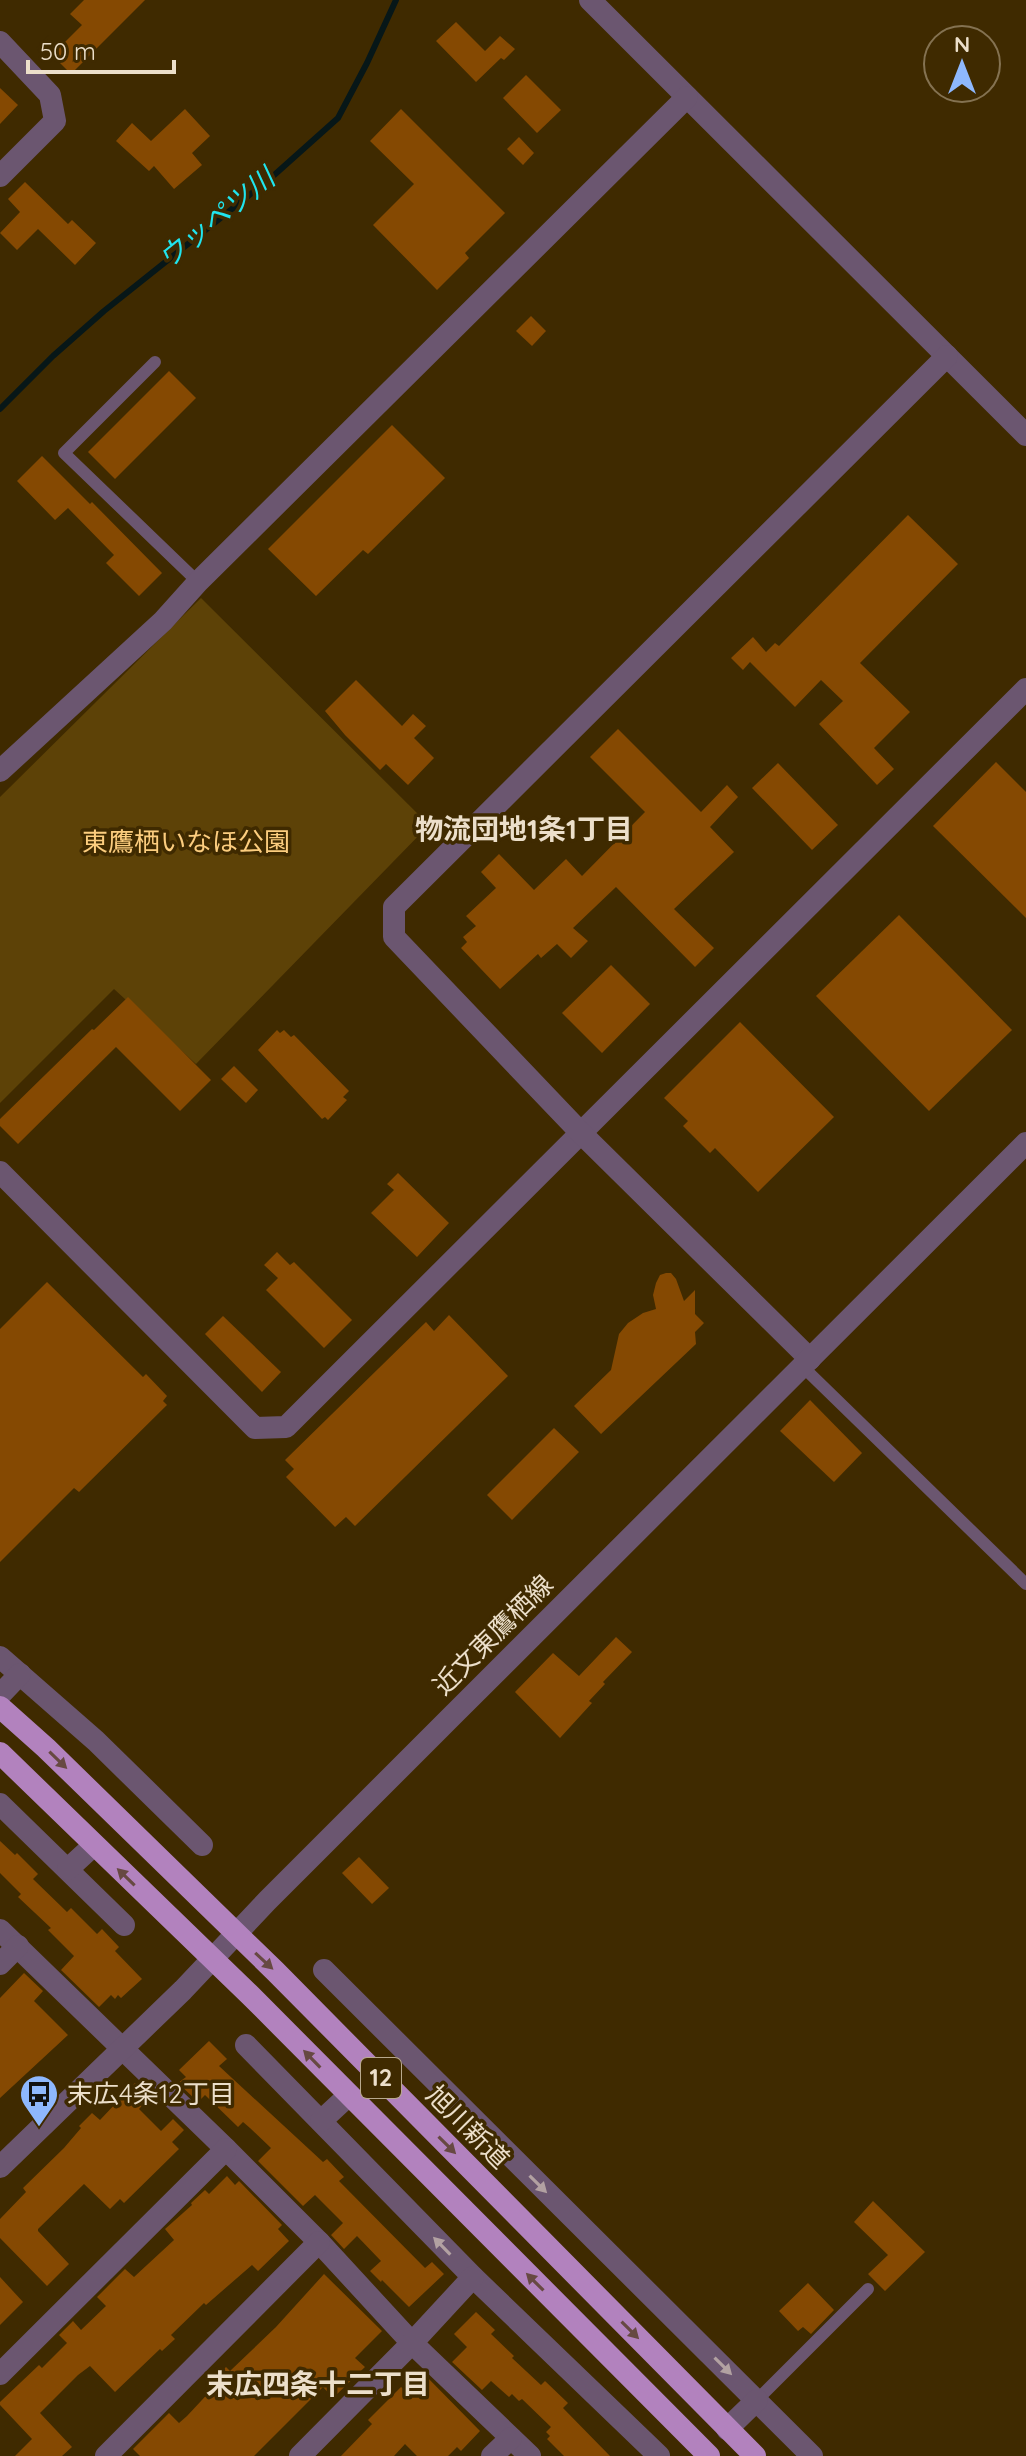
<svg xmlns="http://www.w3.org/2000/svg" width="1026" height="2456" font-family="Quicksand,'Noto Sans JP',sans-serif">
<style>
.park{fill:#5d4207}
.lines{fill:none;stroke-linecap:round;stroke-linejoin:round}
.stream{stroke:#071718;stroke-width:6}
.building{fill:#854902}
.service{stroke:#6b5670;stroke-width:12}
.minor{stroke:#6b5670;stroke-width:22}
.tertiary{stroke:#6b5670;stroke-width:22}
.trunk{stroke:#b282be;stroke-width:22}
.oneway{fill:#674942}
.oneway2{fill:#b2a1a2}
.labels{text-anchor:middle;stroke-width:7;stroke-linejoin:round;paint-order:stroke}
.shield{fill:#3f2a00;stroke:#b8a98d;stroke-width:2}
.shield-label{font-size:24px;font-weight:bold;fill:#ecdfca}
.park-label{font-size:26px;fill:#fccd7e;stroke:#3f2a00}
.street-label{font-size:26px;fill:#ecdfca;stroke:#3f2a00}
.poi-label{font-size:26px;fill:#ecdfca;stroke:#3f2a00;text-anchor:start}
.water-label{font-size:28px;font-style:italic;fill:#20e5ee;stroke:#3f2a00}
.neighbourhood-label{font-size:28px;font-weight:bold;fill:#ecdfca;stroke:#3f2a00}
</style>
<rect width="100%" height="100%" fill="#3f2a00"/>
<polygon class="park" points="201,598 429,825 196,1064 114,989 0,1103 0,797"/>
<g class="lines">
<polyline class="stream" points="0,409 53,356 104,311 272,177 338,118 367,63 396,0"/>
</g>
<g class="building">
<polygon points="84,0 145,0 71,74 52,55 82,25 70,14"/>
<polygon points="456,22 485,51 500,36 515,49 504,60 501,58 476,82 436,41"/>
<polygon points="526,75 561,110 537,133 503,98"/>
<polygon points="0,88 18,105 0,124"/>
<polygon points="185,109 210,136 192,153 202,165 174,189 154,166 149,171 116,141 132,123 151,141"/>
<polygon points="401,109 505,213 465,253 469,258 437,290 373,225 414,184 370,141"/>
<polygon points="519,137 534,153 523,165 507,149"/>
<polygon points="25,182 68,224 72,220 96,243 75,265 38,229 17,250 0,233 20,212 8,199"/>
<polygon points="531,316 546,331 532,346 516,331"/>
<polygon points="169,371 196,398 115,479 88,452"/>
<polygon points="392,425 445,478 368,554 363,550 316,596 268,549"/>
<polygon points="42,456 90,504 92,502 162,573 139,596 106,563 114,555 68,508 55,520 17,481"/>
<polygon points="908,515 958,564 860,663 910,712 874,748 894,769 877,785 819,724 843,701 821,680 795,707 750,662 743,670 731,658 753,637 766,652 775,643 779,646"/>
<polygon points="356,680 402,726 413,714 426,726 414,738 434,758 408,785 386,764 380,770 345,735 325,711"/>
<polygon points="618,729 701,812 727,785 738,797 710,827 734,852 674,909 714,948 695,967 616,887 573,928 588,941 571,958 557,944 541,958 538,954 500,989 461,948 467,942 463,937 476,926 466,916 496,888 481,872 499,854 534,890 566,859 582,876 645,812 590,757"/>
<polygon points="996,762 1026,792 1026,918 933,826"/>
<polygon points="778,763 838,825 812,850 752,788"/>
<polygon points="899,915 1012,1030 929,1111 816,996"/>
<polygon points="611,965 650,1004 602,1053 562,1013"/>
<polygon points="128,997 211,1080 180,1111 116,1047 18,1144 0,1126 0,1119 92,1029 94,1030"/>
<polygon points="740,1022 834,1117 758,1192 715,1148 710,1153 683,1126 688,1121 664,1098"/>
<polygon points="277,1030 280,1033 284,1030 291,1037 294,1035 349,1091 343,1097 347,1100 328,1120 325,1117 322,1119 258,1050"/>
<polygon points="234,1066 258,1090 246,1103 221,1079"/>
<polygon points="398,1173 449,1223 417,1257 371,1213 394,1190 387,1184"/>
<polygon points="277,1252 290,1265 294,1262 352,1320 324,1348 266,1290 278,1278 264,1265"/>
<polygon points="666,1273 671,1273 676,1279 684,1301 695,1290 695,1314 704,1323 695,1332 696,1344 601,1434 574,1406 611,1370 619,1334 628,1323 643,1313 656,1309 653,1295 656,1283 660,1275"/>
<polygon points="47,1282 143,1377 146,1374 167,1396 163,1401 167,1405 79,1492 74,1488 0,1562 0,1329"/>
<polygon points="449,1315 508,1376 355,1526 346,1517 335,1527 286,1477 294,1469 285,1460 426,1322 434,1331"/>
<polygon points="223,1316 281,1372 262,1392 205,1334"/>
<polygon points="810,1400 862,1453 834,1482 780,1431"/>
<polygon points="554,1428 579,1452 512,1520 487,1495"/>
<polygon points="616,1637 632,1652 603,1682 605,1684 589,1701 592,1703 560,1738 515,1692 553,1653 579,1676"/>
<polygon points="0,1841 15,1855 17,1853 38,1874 33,1879 67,1912 71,1908 97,1934 102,1929 119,1947 115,1951 142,1979 121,1998 118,1995 115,1999 111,1995 99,2007 61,1970 74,1956 48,1930 51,1928 18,1897 21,1894 0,1873"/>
<polygon points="359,1857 389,1888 372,1904 342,1873"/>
<polygon points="24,1973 43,1991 34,2001 68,2035 0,2098 0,1998"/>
<polygon points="209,2041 227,2059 219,2066 323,2162 327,2159 344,2177 339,2181 425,2268 432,2262 444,2274 409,2307 382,2280 381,2282 370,2271 381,2261 357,2236 344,2249 331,2235 343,2223 315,2195 303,2206 258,2161 271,2148 250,2128 243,2122 238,2127 205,2095 198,2102 178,2083 186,2077 179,2070"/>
<polygon points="135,2083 150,2097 139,2109 161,2131 173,2119 184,2130 172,2142 179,2149 124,2203 120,2199 110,2209 84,2184 38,2229 38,2231 69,2264 47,2286 0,2238 0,2219 26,2192 23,2188 64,2148 81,2128 79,2126 92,2113 100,2120"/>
<polygon points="227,2176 235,2185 239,2181 282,2225 278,2229 289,2241 258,2271 252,2265 206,2305 204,2303 171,2335 175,2339 162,2351 160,2349 115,2392 90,2366 78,2375 40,2413 72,2447 62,2456 15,2456 32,2439 0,2405 0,2402 39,2365 42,2368 67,2343 59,2335 73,2321 81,2330 106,2306 97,2297 125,2269 134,2277 174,2240 165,2229 192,2205 191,2203 205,2190 209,2194"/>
<polygon points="873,2201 925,2252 885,2291 868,2274 888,2255 854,2222"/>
<polygon points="324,2274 382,2331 355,2358 365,2367 333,2398 323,2387 254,2456 140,2456 133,2449 169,2413 179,2423 187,2416 215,2386 211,2382 226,2367 230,2371 276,2327"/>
<polygon points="0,2277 23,2302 0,2325"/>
<polygon points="808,2283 834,2310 811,2334 803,2327 798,2331 779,2311"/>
<polygon points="476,2312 495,2330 491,2334 514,2356 512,2358 541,2385 545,2381 568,2403 563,2408 610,2456 564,2456 547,2439 550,2436 546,2432 551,2427 522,2399 519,2401 512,2394 509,2397 491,2381 482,2390 452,2362 467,2347 454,2334"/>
<polygon points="424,2374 480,2431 461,2451 457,2447 448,2456 417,2456 405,2444 394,2456 341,2456 372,2424 368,2420 401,2387 406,2391"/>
</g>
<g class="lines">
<g class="service">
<polyline points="155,362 64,453 198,582"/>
<polyline points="802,1366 1026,1584"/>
<polyline points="757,2400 868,2289"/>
</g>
<g class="minor">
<polyline points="590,0 1026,435"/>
<polyline points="0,42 50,95 55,121 0,176"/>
<polyline points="0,771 163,621 198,582 687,97"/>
<polyline points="0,1172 255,1428 286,1427 1026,689"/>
<polyline points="810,1359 582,1134 394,937 394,907 947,356"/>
<polyline points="0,1657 96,1741 202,1845"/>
<polyline points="0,1695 20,1674"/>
<polyline points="0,1804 124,1925"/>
<polyline points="68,1869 94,1845"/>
<polyline points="0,1930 226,2149 319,2242 412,2343 530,2456"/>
<polyline points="0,1964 18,1946"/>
<polyline points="324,1970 812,2456"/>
<polyline points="246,2045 473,2277 659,2456"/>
<polyline points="321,2121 348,2096"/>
<polyline points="0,2374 226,2149"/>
<polyline points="727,2429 757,2400"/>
<polyline points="106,2456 319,2242"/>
<polyline points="300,2456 412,2343 473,2277"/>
<polyline points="492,2456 511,2438"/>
</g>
<polyline class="tertiary" points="0,2167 183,1990 267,1901 455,1713 1026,1143"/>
<g class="trunk">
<polyline points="0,1707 46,1748 275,1971 755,2456"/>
<polyline points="0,1753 250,1995 709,2456"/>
</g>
</g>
<defs><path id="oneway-solid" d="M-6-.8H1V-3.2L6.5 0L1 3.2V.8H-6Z" transform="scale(2)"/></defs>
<g class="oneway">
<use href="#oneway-solid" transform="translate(58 1760) rotate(44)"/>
<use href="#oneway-solid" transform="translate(126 1877) rotate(-136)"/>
<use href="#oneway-solid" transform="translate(264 1961) rotate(43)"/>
<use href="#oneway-solid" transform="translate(312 2059) rotate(-134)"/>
<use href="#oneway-solid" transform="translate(447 2145) rotate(45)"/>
<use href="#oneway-solid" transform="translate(535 2282) rotate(-135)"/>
<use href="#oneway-solid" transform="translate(630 2330) rotate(45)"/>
</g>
<g class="oneway2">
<use href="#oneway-solid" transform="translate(538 2184) rotate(45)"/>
<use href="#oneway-solid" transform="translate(442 2246) rotate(-134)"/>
<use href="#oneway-solid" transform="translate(723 2366) rotate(45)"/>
</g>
<defs>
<g id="bus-pin" transform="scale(2)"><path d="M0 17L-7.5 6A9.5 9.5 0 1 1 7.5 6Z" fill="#8eb8fd" stroke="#3f2a00"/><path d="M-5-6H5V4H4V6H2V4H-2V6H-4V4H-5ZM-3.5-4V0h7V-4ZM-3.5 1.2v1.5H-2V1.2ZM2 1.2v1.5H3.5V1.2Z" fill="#111"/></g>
</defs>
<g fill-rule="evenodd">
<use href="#bus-pin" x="39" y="2094"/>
</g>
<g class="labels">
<rect class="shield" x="361" y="2058" width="40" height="40" rx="6"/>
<g class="shield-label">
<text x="381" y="2086">12</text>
</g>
<g class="park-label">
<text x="186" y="851">東鷹栖いなほ公園</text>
</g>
<g class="street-label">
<text transform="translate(493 1635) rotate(-45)" y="9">近文東鷹栖線</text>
<text transform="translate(468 2127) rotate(45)" y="9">旭川新道</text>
</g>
<g class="poi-label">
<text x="67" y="2103">末広4条12丁目</text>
</g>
<g class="water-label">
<text transform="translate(216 218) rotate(-39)" y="10">ウッペツ川</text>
</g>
<g class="neighbourhood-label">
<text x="524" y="839">物流団地1条1丁目</text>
<text x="318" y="2394">末広四条十二丁目</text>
</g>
</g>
<g transform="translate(962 64)"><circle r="38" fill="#3f2a00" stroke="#847251" stroke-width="2"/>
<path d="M0-6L14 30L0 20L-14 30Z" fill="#8eb8fd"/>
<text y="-12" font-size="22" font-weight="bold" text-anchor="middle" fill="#ecdfca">N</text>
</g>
<path d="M28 60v12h146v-12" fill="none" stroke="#ecdfca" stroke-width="4"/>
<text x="40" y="60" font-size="24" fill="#ecdfca" stroke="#3f2a00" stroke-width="6" paint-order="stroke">50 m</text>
</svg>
